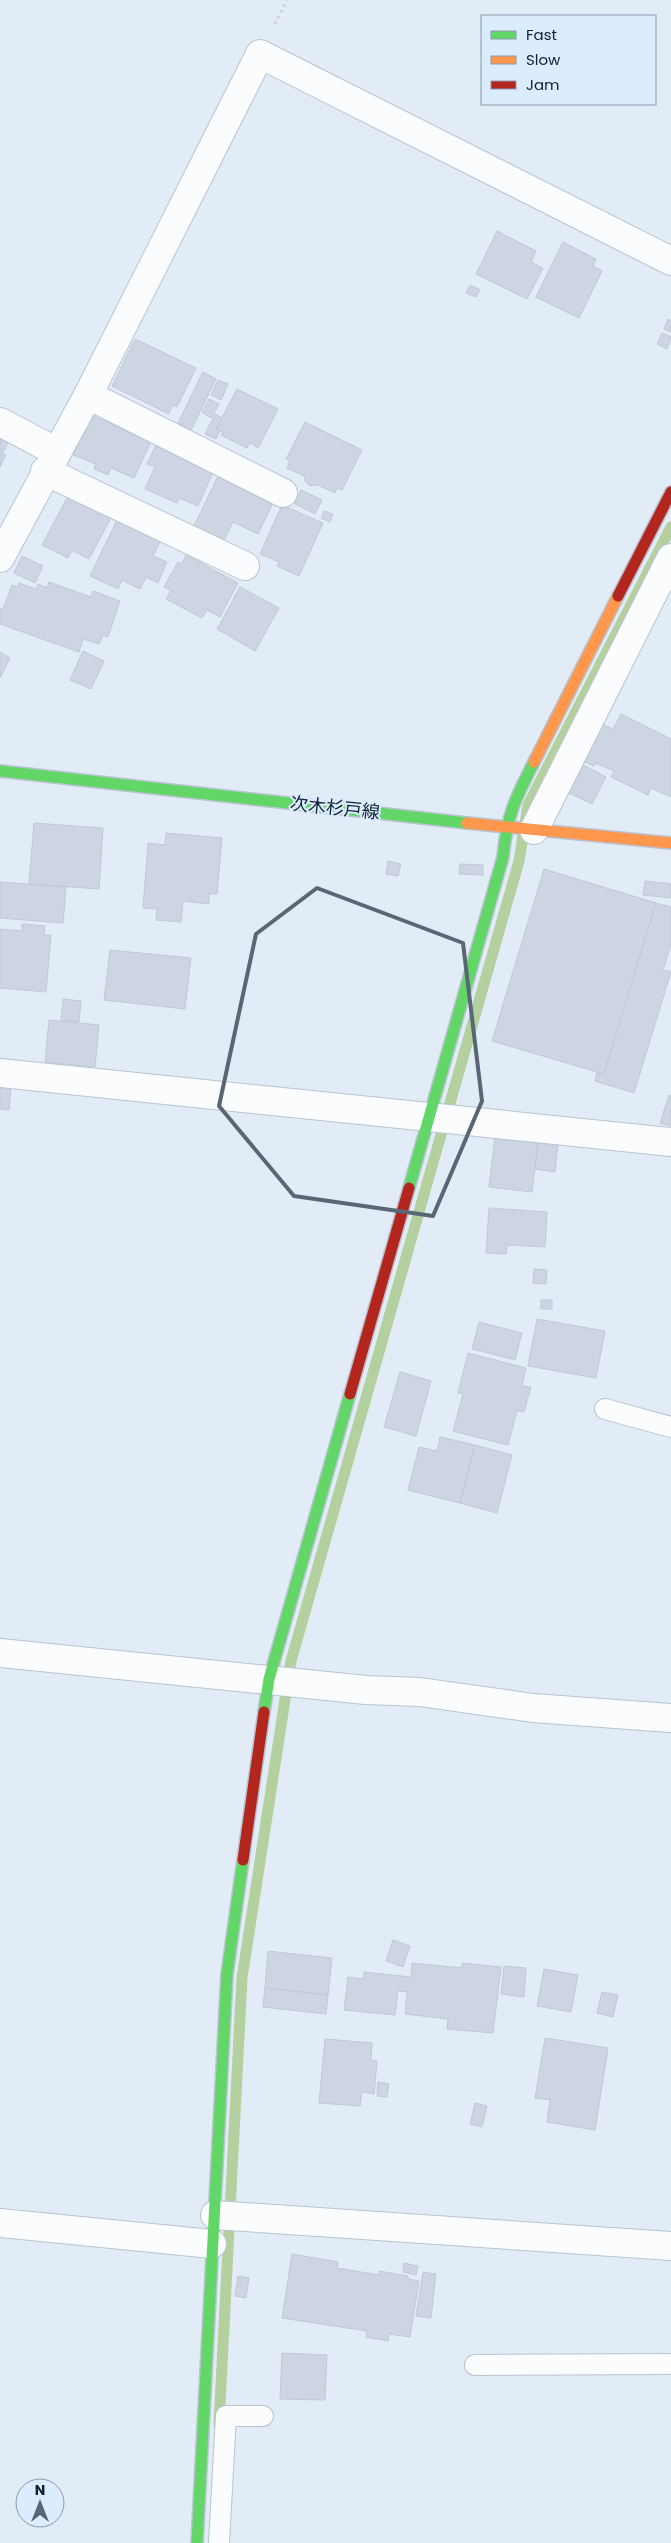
<svg xmlns="http://www.w3.org/2000/svg" width="671" height="2543" font-family="Poppins,'Noto Sans JP',sans-serif">
<style>
.lines{fill:none;stroke-linecap:round;stroke-linejoin:round}
.stream{stroke:#b4d09e;stroke-width:11}
.building{fill:#cdd5e3;stroke:#c0c8d7}
.lane-casing{stroke:#b8c4d1;stroke-width:22}
.street-casing{stroke:#b8c4d1;stroke-width:30}
.fast-casing{stroke:#b8c4d1;stroke-width:14}
.slow-casing{stroke:#b8c4d1;stroke-width:14}
.jam-casing{stroke:#b8c4d1;stroke-width:14}
.path{stroke:#ced2d5;stroke-width:3;stroke-dasharray:2.5 4;stroke-linecap:butt}
.lane{stroke:#fbfcfe;stroke-width:20}
.street{stroke:#fbfcfe;stroke-width:28}
.fast{stroke:#63d668;stroke-width:11}
.slow{stroke:#ff974d;stroke-width:11}
.jam{stroke:#b3261e;stroke-width:11}
.marked{fill:none;stroke:#596775;stroke-width:4;stroke-linejoin:round}
.labels{text-anchor:middle;stroke-width:4;stroke-linejoin:round;paint-order:stroke}
.street-label{font-size:18px;fill:#0f2030;stroke:#daecfe}
</style>
<rect width="100%" height="100%" fill="#e2ecf6"/>
<g class="lines">
<polyline class="stream" points="219,2424 242,1978 291,1661 519,861 528,805 671,527"/>
</g>
<g class="building">
<polygon points="497,231 536,251 531,262 543,268 527,299 476,274"/>
<polygon points="563,242 596,259 593,266 602,271 579,318 536,297"/>
<polygon points="470,285 480,290 476,297 466,293"/>
<polygon points="668,319 671,321 671,332 664,329"/>
<polygon points="662,333 671,337 667,349 657,344"/>
<polygon points="135,339 196,368 177,407 173,405 169,414 112,386"/>
<polygon points="203,372 216,379 191,430 178,423"/>
<polygon points="218,380 228,384 221,400 211,395"/>
<polygon points="237,389 278,409 258,448 250,443 247,448 221,435 223,432 216,429"/>
<polygon points="209,399 219,404 211,418 202,412"/>
<polygon points="215,414 222,418 216,429 220,430 216,439 205,434"/>
<polygon points="91,415 151,442 134,478 111,468 108,475 94,469 96,464 73,455"/>
<polygon points="305,422 362,450 342,490 337,488 335,493 318,485 310,486 305,481 304,476 287,468 290,461 286,459"/>
<polygon points="0,439 8,443 2,454 6,455 0,467"/>
<polygon points="157,443 214,470 198,506 179,498 177,503 145,489 155,467 147,464"/>
<polygon points="219,474 274,501 258,534 233,522 224,540 194,526"/>
<polygon points="301,490 322,500 315,514 295,504"/>
<polygon points="69,494 112,516 89,559 72,550 68,558 42,545"/>
<polygon points="282,505 323,523 299,576 277,566 279,562 260,554"/>
<polygon points="324,511 333,514 330,522 321,518"/>
<polygon points="117,520 161,540 153,556 167,562 158,583 146,577 140,589 122,580 118,589 90,576"/>
<polygon points="186,555 238,583 220,617 207,610 202,618 166,599 171,591 164,587 178,562 182,564"/>
<polygon points="22,556 43,566 35,583 14,573"/>
<polygon points="49,582 91,597 93,591 120,601 108,637 103,635 99,644 83,639 79,652 0,624 0,608 3,609 12,585 18,587 19,583 36,589 38,584 47,588"/>
<polygon points="240,587 279,608 255,651 217,629"/>
<polygon points="83,651 104,661 91,689 70,680"/>
<polygon points="0,652 10,658 0,678"/>
<polygon points="621,714 671,739 671,797 651,788 648,795 611,777 614,771 595,763 594,766 583,761 602,724 613,729"/>
<polygon points="581,764 606,777 592,804 567,792"/>
<polygon points="34,823 103,828 99,889 29,884"/>
<polygon points="166,833 222,838 217,894 209,894 209,904 183,901 181,922 156,920 157,909 143,908 148,843 165,845"/>
<polygon points="388,861 401,864 398,876 386,874"/>
<polygon points="460,864 483,865 483,875 459,874"/>
<polygon points="544,869 656,903 604,1074 492,1041"/>
<polygon points="645,881 671,884 671,898 643,895"/>
<polygon points="0,882 66,887 63,923 0,918"/>
<polygon points="656,903 671,907 671,944 663,970 671,972 634,1093 595,1081 597,1072 604,1074"/>
<polygon points="22,924 45,926 44,935 51,935 46,992 0,988 0,929 22,931"/>
<polygon points="110,950 191,958 185,1009 104,1000"/>
<polygon points="63,999 81,1001 79,1022 61,1020"/>
<polygon points="49,1020 99,1025 95,1067 45,1062"/>
<polygon points="0,1087 11,1088 9,1110 0,1109"/>
<polygon points="669,1095 671,1096 671,1126 660,1123"/>
<polygon points="495,1137 538,1142 532,1192 489,1187"/>
<polygon points="538,1142 558,1144 555,1172 535,1169"/>
<polygon points="489,1208 547,1212 545,1247 507,1245 506,1254 486,1253"/>
<polygon points="534,1269 547,1270 546,1284 533,1283"/>
<rect x="541" y="1300" width="11" height="9"/>
<polygon points="537,1319 605,1331 596,1378 528,1366"/>
<polygon points="479,1322 522,1333 515,1360 472,1349"/>
<polygon points="468,1353 526,1368 522,1386 531,1387 524,1412 517,1411 508,1445 453,1431 463,1394 458,1393"/>
<polygon points="400,1372 431,1381 416,1436 384,1427"/>
<polygon points="440,1437 475,1445 460,1503 408,1490 419,1447 437,1451"/>
<polygon points="475,1445 512,1455 497,1513 460,1503"/>
<polygon points="393,1940 410,1946 403,1967 386,1961"/>
<polygon points="268,1951 332,1958 328,1995 265,1988"/>
<polygon points="412,1963 462,1968 462,1963 501,1967 493,2033 447,2029 448,2019 405,2014 407,1992 398,1991 395,2015 344,2010 348,1977 364,1979 364,1972 411,1977"/>
<polygon points="504,1966 526,1968 524,1997 501,1994"/>
<polygon points="544,1969 578,1975 571,2012 537,2006"/>
<polygon points="265,1988 328,1995 326,2014 263,2007"/>
<polygon points="602,1992 618,1995 613,2017 597,2013"/>
<polygon points="545,2038 608,2048 595,2130 547,2122 550,2100 535,2098"/>
<polygon points="325,2039 372,2043 371,2060 377,2061 374,2094 362,2092 360,2106 319,2103"/>
<polygon points="378,2082 389,2084 387,2097 377,2096"/>
<polygon points="475,2103 487,2106 482,2127 470,2124"/>
<polygon points="292,2254 338,2262 337,2268 379,2275 379,2271 408,2276 408,2279 419,2281 410,2337 389,2334 388,2341 366,2337 367,2331 282,2318"/>
<polygon points="404,2263 418,2266 416,2275 403,2272"/>
<polygon points="423,2272 436,2274 431,2318 416,2316"/>
<polygon points="238,2276 249,2278 246,2298 235,2296"/>
<polygon points="282,2353 327,2355 325,2400 280,2399"/>
</g>
<g class="lines">
<g class="lane-casing">
<g id="lane">
<polyline points="605,1409 671,1427"/>
<polyline points="475,2365 671,2364"/>
<polyline points="219,2543 226,2416 263,2416"/>
</g>
</g>
<g class="street-casing">
<g id="street">
<polyline points="88,395 283,493"/>
<polyline points="0,422 57,452"/>
<polyline points="45,471 245,566"/>
<polyline points="0,558 88,395 260,54 671,261"/>
<polyline points="534,830 671,558"/>
<polyline points="0,1073 671,1142"/>
<polyline points="0,1653 366,1690 420,1692 533,1708 671,1718"/>
<polyline points="215,2215 671,2246"/>
<polyline points="0,2223 212,2244"/>
</g>
</g>
<g class="fast-casing">
<g id="fast">
<polyline points="0,771 467,823"/>
<path d="M409,1188L503,857C507,815 515,799 534,762"/>
<polyline points="264,1712 269,1679 350,1394"/>
<polyline points="197,2543 227,1974 243,1860"/>
</g>
</g>
<g class="slow-casing">
<g id="slow">
<polyline points="534,762 618,596"/>
<polyline points="467,823 671,843"/>
</g>
</g>
<g class="jam-casing">
<g id="jam">
<polyline points="618,596 671,492"/>
<polyline points="350,1394 409,1188"/>
<polyline points="243,1860 264,1712"/>
</g>
</g>
<polyline class="path" points="275,24 287,0"/>
<use href="#lane" class="lane"/>
<use href="#street" class="street"/>
<use href="#fast" class="fast"/>
<use href="#slow" class="slow"/>
<use href="#jam" class="jam"/>
</g>
<path class="marked" d="M317,888L463,943L482,1101L433,1216L294,1196L219,1106L256,934Z"/>
<g class="labels">
<g class="street-label">
<text transform="translate(335 808) rotate(6)" y="6">次木杉戸線</text>
</g>
</g>
<rect x="481" y="15" width="175" height="90" fill="#daecfe" stroke="#899aac"/>
<rect x="491" y="31" width="25" height="8" fill="#63d668" stroke="#899aac"/>
<text x="526" y="40" font-size="15" fill="#0f2030">Fast</text>
<rect x="491" y="56" width="25" height="8" fill="#ff974d" stroke="#899aac"/>
<text x="526" y="65" font-size="15" fill="#0f2030">Slow</text>
<rect x="491" y="81" width="25" height="8" fill="#b3261e" stroke="#899aac"/>
<text x="526" y="90" font-size="15" fill="#0f2030">Jam</text>
<g transform="translate(40 2503)"><circle r="24" fill="#daecfe" stroke="#899aac"/>
<path d="M0-4L9 19L0 12L-9 19Z" fill="#596775"/>
<text y="-8" font-size="14" font-weight="bold" text-anchor="middle" fill="#0f2030">N</text>
</g>
</svg>
